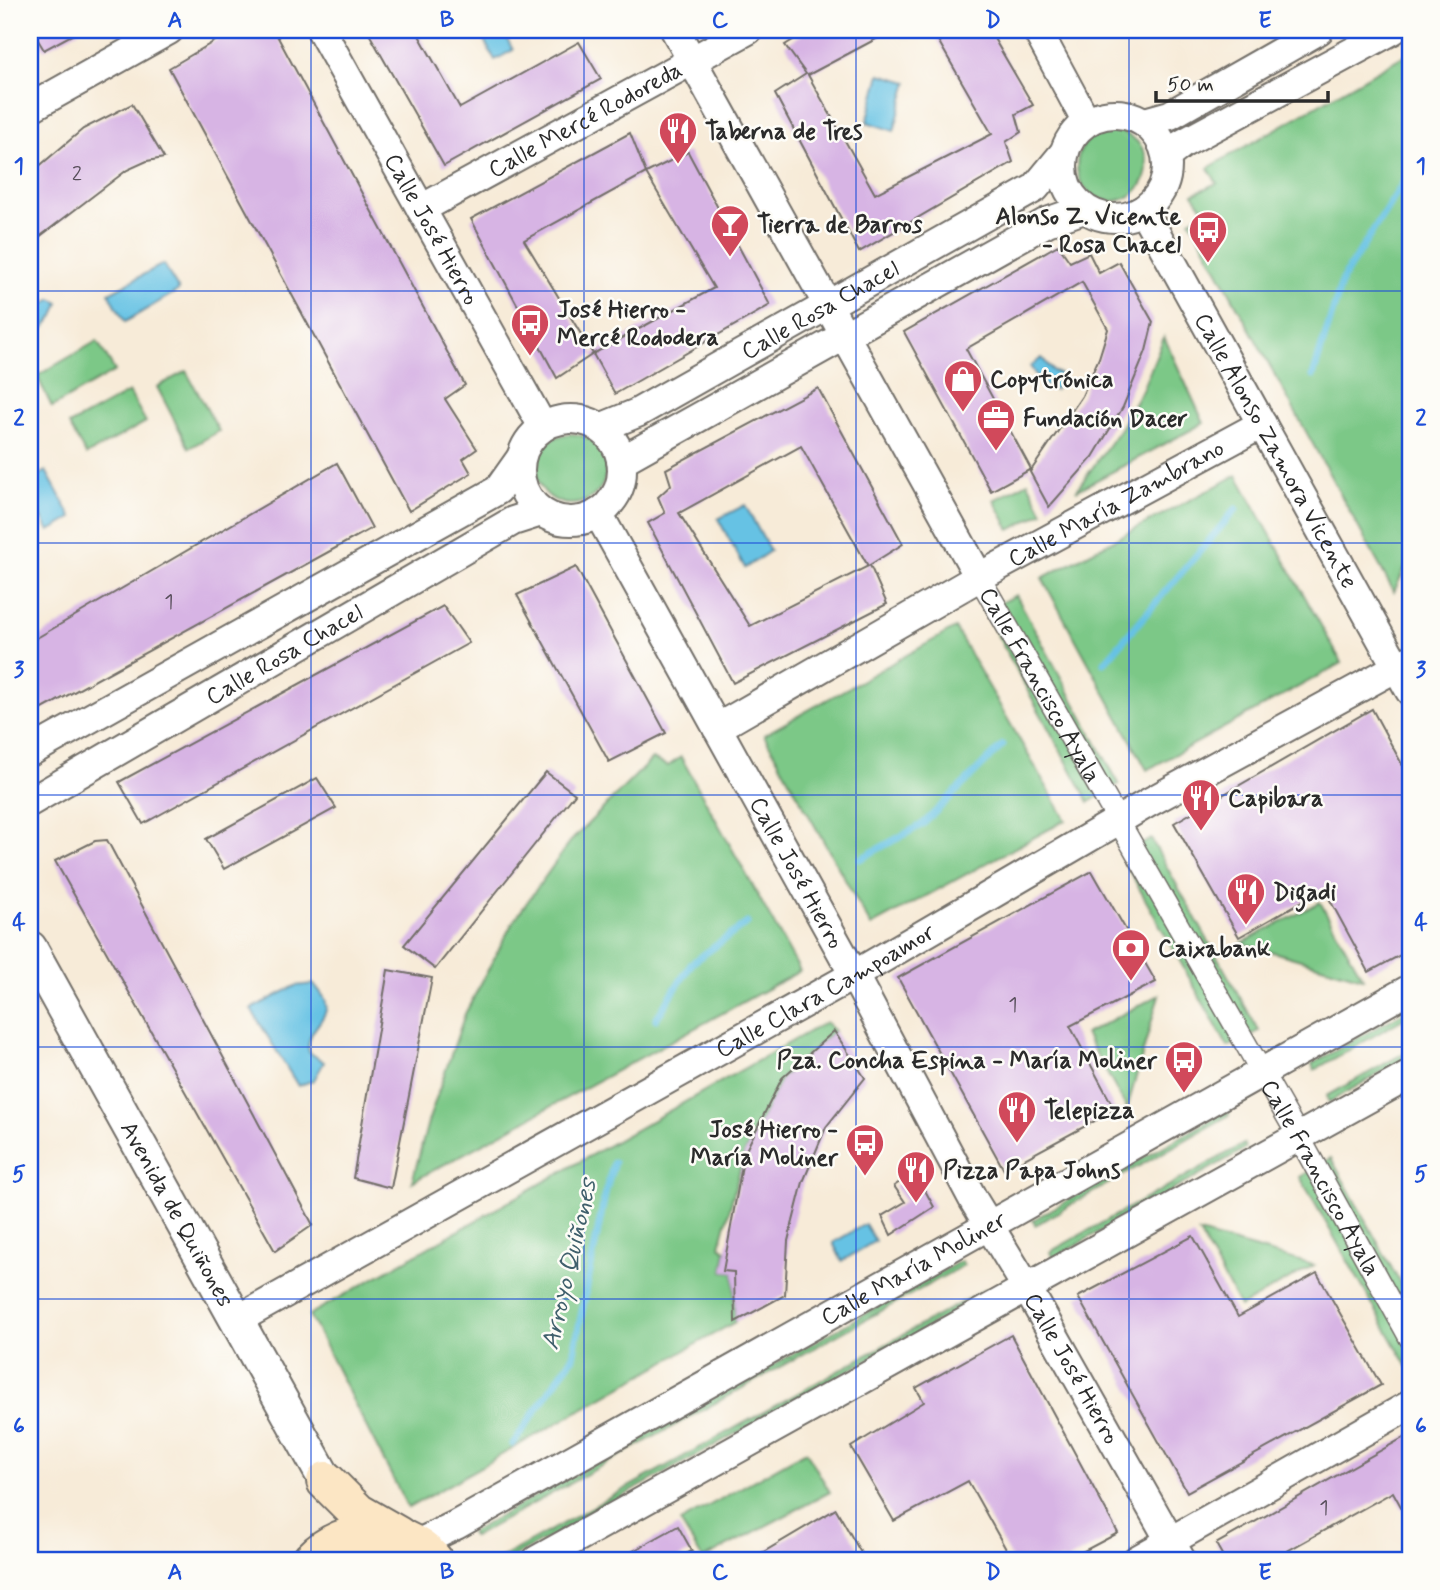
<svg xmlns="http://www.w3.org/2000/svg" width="1440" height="1590" font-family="Mynerve,sans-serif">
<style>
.green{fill:#7bc887;stroke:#537a59;stroke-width:2}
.water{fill:#66c2e4;stroke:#487688;stroke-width:2}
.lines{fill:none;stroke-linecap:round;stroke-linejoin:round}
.stream{stroke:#66c2e4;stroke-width:7}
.building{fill:#d7b4e4}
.pedestrian-casing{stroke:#726e68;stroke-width:24}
.minor-casing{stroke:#726e68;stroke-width:32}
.tertiary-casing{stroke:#726e68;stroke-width:37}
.secondary-casing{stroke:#726e68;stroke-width:42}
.pedestrian{stroke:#fff;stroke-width:21}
.minor{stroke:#fff;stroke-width:28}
.tertiary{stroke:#fff;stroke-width:33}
.secondary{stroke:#fce6c4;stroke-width:38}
.grid{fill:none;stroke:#1d4ed8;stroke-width:2;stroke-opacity:0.55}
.labels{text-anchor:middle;stroke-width:5;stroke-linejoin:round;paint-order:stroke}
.number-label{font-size:21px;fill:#564d59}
.street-label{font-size:24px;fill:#2b2b2b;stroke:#fdfcf7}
.poi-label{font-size:24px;font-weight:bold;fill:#2b2b2b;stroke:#fdfcf7;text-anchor:start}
.water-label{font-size:26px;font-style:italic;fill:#40606c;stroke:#fdfcf7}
.neatline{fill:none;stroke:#1d4ed8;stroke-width:2.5}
.grid-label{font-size:23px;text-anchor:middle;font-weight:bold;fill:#1d4ed8}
</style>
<rect width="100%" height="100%" fill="#fdfcf7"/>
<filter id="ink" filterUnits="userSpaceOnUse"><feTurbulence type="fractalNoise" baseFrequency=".0143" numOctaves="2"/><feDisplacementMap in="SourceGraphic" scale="14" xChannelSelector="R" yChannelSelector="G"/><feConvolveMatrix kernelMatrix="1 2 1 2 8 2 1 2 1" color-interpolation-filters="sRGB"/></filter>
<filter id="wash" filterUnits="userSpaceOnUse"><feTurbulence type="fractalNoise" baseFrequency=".00686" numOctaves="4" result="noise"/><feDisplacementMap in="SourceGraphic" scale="28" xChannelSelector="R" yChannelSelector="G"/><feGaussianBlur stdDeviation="1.57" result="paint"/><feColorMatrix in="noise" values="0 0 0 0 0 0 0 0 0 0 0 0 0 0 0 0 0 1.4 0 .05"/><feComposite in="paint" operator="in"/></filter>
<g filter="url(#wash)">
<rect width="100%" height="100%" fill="#f7ebd8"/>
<g class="green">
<polygon points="1410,52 1410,557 1394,592 1190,220 1205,211 1193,194 1217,183 1208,168"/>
<circle cx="1112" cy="166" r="35"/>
<polygon points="1164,337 1204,423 1076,491 1121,427 1142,390"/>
<polygon points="97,341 115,371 52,407 37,376"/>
<polygon points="186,371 219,431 189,448 157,387"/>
<polygon points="129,392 146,422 86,455 69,425"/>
<circle cx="571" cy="469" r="35"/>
<polygon points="1237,475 1342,663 1147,770 1042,578"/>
<polygon points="1028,482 1043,512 1010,530 994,500"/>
<polygon points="1016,595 1119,784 1089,802 984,611"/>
<polygon points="955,628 1066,820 871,926 764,735"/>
<polygon points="681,757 800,971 412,1182 428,1122 465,1014 513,922 570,842 652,759 668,766"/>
<polygon points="1151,839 1259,1031 1228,1047 1121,856"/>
<polygon points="1320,902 1363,978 1242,943"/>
<polygon points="1159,995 1127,1109 1085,1034"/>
<polygon points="1410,1009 1410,1015 1314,1070 1312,1064"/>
<polygon points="826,1022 834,1031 782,1078 744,1154 720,1246 726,1250 723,1271 734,1272 735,1322 408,1508 309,1315"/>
<polygon points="1410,1050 1410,1056 1329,1102 1327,1096"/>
<polygon points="1227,1111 1229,1115 1035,1225 1033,1220"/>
<polygon points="1244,1144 1246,1148 1053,1258 1050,1252"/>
<polygon points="1331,1158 1410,1301 1410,1366 1408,1367 1300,1177"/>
<polygon points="1199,1233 1314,1265 1240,1307"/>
<polygon points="961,1261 964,1265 473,1537 470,1533"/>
<polygon points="986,1289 988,1293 508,1560 497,1560"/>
<polygon points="806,1451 830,1492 703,1559 680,1522"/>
<polygon points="371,1548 409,1560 337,1560"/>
</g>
<g class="water">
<polygon points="478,30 502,30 513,50 495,60"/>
<polygon points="880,74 908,82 894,131 867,122"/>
<polygon points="163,264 179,290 125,322 109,293"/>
<polygon points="52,299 59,303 54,316 30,345 30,313"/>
<polygon points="1042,358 1053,371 1062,375 1055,390 1041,383 1030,366"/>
<polygon points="46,471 72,518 49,531 30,495 30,481"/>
<polygon points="745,505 770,551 745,568 718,519"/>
<path d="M313,984C348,1017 303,1022 309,1052L324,1062L314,1080L298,1086L251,1009L295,986Z"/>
<polygon points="865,1224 875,1241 842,1261 833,1243"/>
</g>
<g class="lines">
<g class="stream">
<polyline points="1313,376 1343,278 1410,172"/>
<polyline points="1104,663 1236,509"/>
<polyline points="860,859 923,824 1003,745"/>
<polyline points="656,1019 692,963 747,923"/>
<polyline points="513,1444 573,1357 606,1190 614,1162"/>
</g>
</g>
<g id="blocks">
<g class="building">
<polygon points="32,30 81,30 44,50"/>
<polygon points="234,30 274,30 465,385 445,399 477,449 463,459 471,473 409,511 169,68"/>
<polygon points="367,30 416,30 460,108 579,42 601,79 444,166"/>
<polygon points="809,30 893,30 808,75 875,194 992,134 932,30 989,30 1033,105 1016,114 1021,132 1006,142 1013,162 859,252 775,94 806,74 785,45"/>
<polygon points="132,104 164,158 147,161 127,170 30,244 30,174 83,129"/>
<polygon points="630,133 646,173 524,240 593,354 557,378 471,219"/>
<polygon points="688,152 770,305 615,394 593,354 714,288 646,173"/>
<polygon points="1058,245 1070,262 1089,253 1099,273 1119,262 1153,322 1146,351 1123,407 1093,457 1049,507 1030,472 1082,396 1099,358 1108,329 1082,282 966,349 1031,469 991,491 904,332"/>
<polygon points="818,388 903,544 868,566 801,446 679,513 750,626 870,565 887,604 733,683 648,523 665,513 658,497 671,485 666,469"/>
<polygon points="337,463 372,528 30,716 30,642"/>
<polygon points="576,567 666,733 609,762 517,595"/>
<polygon points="443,606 469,643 143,824 119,782"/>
<polygon points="1372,709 1410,779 1410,950 1369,972 1324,889 1239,937 1174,823"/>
<polygon points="546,772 575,794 435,969 404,945"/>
<polygon points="317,778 336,808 224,869 206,839"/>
<polygon points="107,840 313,1225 275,1251 55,861 95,841"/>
<polygon points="1092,871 1156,982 1070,1026 1115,1110 1004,1170 898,978"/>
<polygon points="388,970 432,978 391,1188 353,1178"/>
<polygon points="834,1031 865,1078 826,1127 803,1182 788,1241 785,1295 735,1322 734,1272 723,1271 744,1154 782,1078"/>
<polygon points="915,1172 934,1207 891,1235 882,1216 905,1202 894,1186"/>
<polygon points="1193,1236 1238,1317 1317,1273 1381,1385 1187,1492 1078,1297"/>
<polygon points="1011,1335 1118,1533 1067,1560 1012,1560 968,1481 894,1521 851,1447 924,1402 916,1388"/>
<polygon points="1410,1434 1410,1523 1393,1492 1271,1560 1225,1560 1216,1544"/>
<polygon points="836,1509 865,1560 750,1560"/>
<polygon points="678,1526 692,1551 675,1560 617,1560"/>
</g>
</g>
</g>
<g filter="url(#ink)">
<use href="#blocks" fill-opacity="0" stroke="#726e68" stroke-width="2"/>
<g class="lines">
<g class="pedestrian-casing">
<g id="pedestrian">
<path id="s1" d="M979,577L1299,1137L1410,1338"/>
</g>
</g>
<g class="minor-casing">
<g id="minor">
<path id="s2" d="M321,30L543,427"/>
<polyline points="675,30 979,577"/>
<polyline points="1037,30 1086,121"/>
<polyline points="30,108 169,30"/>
<circle cx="1115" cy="166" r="52"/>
<polyline points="1145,122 1170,115 1319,30"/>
<polyline points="1167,156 1182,144 1393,30"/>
<path id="s3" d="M421,209L748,30"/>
<path id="s4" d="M1143,210L1410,691"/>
<circle cx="571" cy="470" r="51"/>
<path id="s5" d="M600,428L637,413L1035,188L1063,154"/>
<polyline points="621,461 1047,222 1084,209"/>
<path id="s6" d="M598,513L842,953L974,1201L1027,1288L1181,1560"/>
<path id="s7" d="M717,728L979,577L1262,424"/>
<polyline points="30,752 498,490 520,459"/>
<path id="s8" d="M30,802L513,521L541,512"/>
<path id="s9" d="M237,1320L854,975L1148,803L1410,660"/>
<path id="s10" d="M415,1545L456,1525L1410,989"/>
<polyline points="537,1560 1410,1075"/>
<polyline points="1137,1560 1410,1405"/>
</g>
</g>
<g class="tertiary-casing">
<g id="tertiary">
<path id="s11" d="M30,948L326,1481"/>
</g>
</g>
<g class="secondary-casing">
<g id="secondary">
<polyline points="326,1481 358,1513 398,1536"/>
<path d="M312,1560C345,1525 400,1525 433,1560"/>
</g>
</g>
<use href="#pedestrian" class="pedestrian"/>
<use href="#minor" class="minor"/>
<use href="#tertiary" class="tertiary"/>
<use href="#secondary" class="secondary"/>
</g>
</g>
<path class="grid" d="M311,30V1560M584,30V1560M856,30V1560M1129,30V1560M30,291H1410M30,543H1410M30,795H1410M30,1047H1410M30,1299H1410"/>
<defs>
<g id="restaurant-pin" transform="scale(2.0125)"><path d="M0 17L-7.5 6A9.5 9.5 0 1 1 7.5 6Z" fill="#d1495b" stroke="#fdfcf7"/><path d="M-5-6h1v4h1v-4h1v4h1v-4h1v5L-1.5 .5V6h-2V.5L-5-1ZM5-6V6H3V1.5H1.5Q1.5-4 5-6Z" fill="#fff"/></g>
<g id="bar-pin" transform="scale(2.0125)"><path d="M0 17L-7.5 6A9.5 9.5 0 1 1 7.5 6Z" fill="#d1495b" stroke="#fdfcf7"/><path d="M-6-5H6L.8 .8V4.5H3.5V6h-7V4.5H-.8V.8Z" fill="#fff"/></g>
<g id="bus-pin" transform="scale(2.0125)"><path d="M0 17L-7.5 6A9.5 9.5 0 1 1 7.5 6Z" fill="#d1495b" stroke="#fdfcf7"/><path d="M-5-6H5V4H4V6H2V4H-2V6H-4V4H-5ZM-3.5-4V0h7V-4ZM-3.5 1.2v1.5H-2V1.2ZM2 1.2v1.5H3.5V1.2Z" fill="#fff"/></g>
<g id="shop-pin" transform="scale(2.0125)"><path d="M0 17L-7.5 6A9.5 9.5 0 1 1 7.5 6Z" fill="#d1495b" stroke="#fdfcf7"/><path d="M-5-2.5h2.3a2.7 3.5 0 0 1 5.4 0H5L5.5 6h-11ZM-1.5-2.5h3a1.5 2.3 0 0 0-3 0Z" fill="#fff"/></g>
<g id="office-pin" transform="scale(2.0125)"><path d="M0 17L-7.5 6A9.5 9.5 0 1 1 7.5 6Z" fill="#d1495b" stroke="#fdfcf7"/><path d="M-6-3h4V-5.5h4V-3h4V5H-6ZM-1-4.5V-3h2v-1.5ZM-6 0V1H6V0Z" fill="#fff"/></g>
<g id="bank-pin" transform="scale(2.0125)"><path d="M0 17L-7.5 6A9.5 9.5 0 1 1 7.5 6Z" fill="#d1495b" stroke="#fdfcf7"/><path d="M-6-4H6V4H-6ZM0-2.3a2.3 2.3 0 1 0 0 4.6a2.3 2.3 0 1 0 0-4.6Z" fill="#fff"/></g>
</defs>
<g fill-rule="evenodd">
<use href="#restaurant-pin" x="678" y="131"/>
<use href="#bar-pin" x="730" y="224"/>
<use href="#bus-pin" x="1208" y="230"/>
<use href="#bus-pin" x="530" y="323"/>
<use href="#shop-pin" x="963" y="379"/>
<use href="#office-pin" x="996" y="418"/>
<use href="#restaurant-pin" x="1201" y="798"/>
<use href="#restaurant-pin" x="1246" y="892"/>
<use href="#bank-pin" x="1131" y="948"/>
<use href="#bus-pin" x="1184" y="1060"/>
<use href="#restaurant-pin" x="1017" y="1110"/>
<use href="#bus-pin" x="865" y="1143"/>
<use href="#restaurant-pin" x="916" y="1170"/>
</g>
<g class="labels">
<g class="number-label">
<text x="77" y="180">2</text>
<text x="169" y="608">1</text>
<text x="1013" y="1011">1</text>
<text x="1324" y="1514">1</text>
</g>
<g class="street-label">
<text dy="8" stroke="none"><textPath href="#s3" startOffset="187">Calle Mercé Rodoreda</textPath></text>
<text dy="8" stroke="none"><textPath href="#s2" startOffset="228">Calle José Hierro</textPath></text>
<text dy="8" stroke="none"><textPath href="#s5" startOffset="250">Calle Rosa Chacel</textPath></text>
<text dy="8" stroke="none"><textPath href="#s4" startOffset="275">Calle Alonso Zamora Vicente</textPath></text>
<text dy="8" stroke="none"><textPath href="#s7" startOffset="458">Calle María Zambrano</textPath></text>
<text dy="8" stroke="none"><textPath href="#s8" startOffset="294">Calle Rosa Chacel</textPath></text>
<text dy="8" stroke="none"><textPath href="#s1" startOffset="124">Calle Francisco Ayala</textPath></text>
<text dy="8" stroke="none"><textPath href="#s6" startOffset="411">Calle José Hierro</textPath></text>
<text dy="8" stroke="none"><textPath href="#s9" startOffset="674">Calle Clara Campoamor</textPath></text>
<text dy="8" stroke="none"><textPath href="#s1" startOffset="691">Calle Francisco Ayala</textPath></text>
<text dy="8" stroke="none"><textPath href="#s11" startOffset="304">Avenida de Quiñones</textPath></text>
<text dy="8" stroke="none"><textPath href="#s10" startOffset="570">Calle María Moliner</textPath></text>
<text dy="8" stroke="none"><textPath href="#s6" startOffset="978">Calle José Hierro</textPath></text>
</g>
<g class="poi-label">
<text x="705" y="139">Taberna de Tres</text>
<text x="1181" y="224" text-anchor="end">Alonso Z. Vicente<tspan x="1181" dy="28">- Rosa Chacel</tspan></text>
<text x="757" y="232">Tierra de Barros</text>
<text x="557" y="317">José Hierro -<tspan x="557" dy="28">Mercé Rododera</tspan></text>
<text x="990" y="387">Copytrónica</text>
<text x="1023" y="426">Fundación Dacer</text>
<text x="1228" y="806">Capibara</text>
<text x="1273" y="900">Digadi</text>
<text x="1158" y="956">Caixabank</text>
<text x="1157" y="1068" text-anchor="end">Pza. Concha Espina - María Moliner</text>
<text x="1044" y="1118">Telepizza</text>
<text x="838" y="1137" text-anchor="end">José Hierro -<tspan x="838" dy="28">María Moliner</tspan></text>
<text x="943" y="1178">Pizza Papa Johns</text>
</g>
<g class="water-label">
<text transform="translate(568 1264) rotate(-77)" y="9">Arroyo Quiñones</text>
</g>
</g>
<rect width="1440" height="1590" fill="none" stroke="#fdfcf7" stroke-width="77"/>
<path d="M1156 91v10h172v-10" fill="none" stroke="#2b2b2b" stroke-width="3.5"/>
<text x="1167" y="91" font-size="21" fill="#2b2b2b" stroke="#fdfcf7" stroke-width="5" paint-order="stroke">50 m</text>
<rect x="38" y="38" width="1364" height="1514" class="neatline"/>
<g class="grid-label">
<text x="175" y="27">A</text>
<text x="447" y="27">B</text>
<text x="720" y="27">C</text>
<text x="993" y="27">D</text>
<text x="1265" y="27">E</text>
<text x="19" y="173">1</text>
<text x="1421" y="173">1</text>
<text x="19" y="425">2</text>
<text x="1421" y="425">2</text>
<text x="19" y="677">3</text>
<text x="1421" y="677">3</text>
<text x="19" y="929">4</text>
<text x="1421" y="929">4</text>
<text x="19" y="1181">5</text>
<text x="1421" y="1181">5</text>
<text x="19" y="1433">6</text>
<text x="1421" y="1433">6</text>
<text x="175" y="1579">A</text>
<text x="447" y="1579">B</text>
<text x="720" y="1579">C</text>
<text x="993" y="1579">D</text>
<text x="1265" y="1579">E</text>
</g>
</svg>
